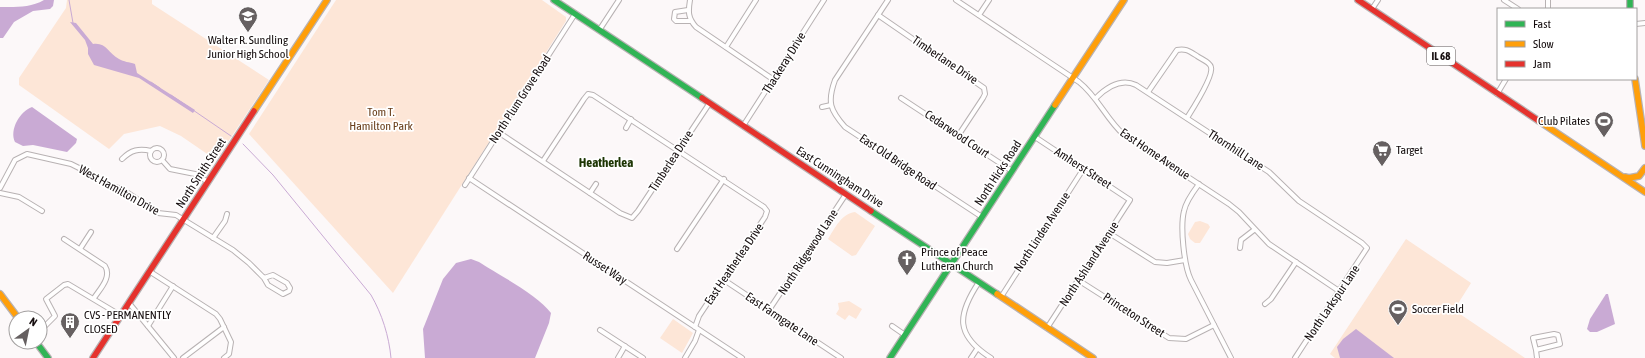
<svg xmlns="http://www.w3.org/2000/svg" width="1645" height="358" font-family="'Asap Condensed',sans-serif">
<style>
.green{fill:#fde6d7}
.water{fill:#c9aad4}
.lines{fill:none;stroke-linecap:round;stroke-linejoin:round}
.stream{stroke:#c9aad4;stroke-width:1}
.street-casing{stroke:#b8b2b3;stroke-width:6}
.fast-casing{stroke:#b8b2b3;stroke-width:8}
.slow-casing{stroke:#b8b2b3;stroke-width:8}
.jam-casing{stroke:#b8b2b3;stroke-width:8}
.street{stroke:#fffefe;stroke-width:4}
.fast{stroke:#30b455;stroke-width:5.5}
.slow{stroke:#ff9f0a;stroke-width:5.5}
.jam{stroke:#e5322d;stroke-width:5.5}
.labels{text-anchor:middle;stroke-width:3.5;stroke-linejoin:round;paint-order:stroke}
.shield{fill:#fff;stroke:#5c5657;stroke-width:1}
.shield-label{font-size:11px;font-weight:bold;fill:#160e0f}
.poi-label{font-size:12px;fill:#160e0f;stroke:#fff;text-anchor:start}
.street-label{font-size:12px;fill:#160e0f;stroke:#fff}
.park-label{font-size:12px;fill:#6a401d;stroke:#fff}
.neighbourhood-label{font-size:13px;font-weight:bold;fill:#1c3503;stroke:#fff}
</style>
<rect width="100%" height="100%" fill="#fcf8f9"/>
<g class="green">
<polygon points="67,0 152,0 152,4 269,80 216,160 181,136 160,126 124,134 109,149 19,85 19,78 66,8"/>
<polygon points="336,0 542,0 566,17 566,21 393,293 249,134"/>
<path d="M855,212L875,226L856,255L852,256L828,239C835,228 841,214 855,212Z"/>
<polygon points="1200,221 1208,224 1210,227 1200,243 1195,243 1190,239 1188,234 1195,222"/>
<polygon points="1406,239 1471,283 1454,310 1525,358 1335,358 1330,354"/>
<polygon points="849,301 862,309 856,319 849,315 845,320 836,314 839,309 838,303"/>
<polygon points="673,319 693,333 682,353 660,338"/>
</g>
<g class="water">
<path d="M44,0H54L53,6L50,9L33,11L14,22L3,38H0V7C15,7 30,8 44,0Z"/>
<path d="M70,22L76,23L93,44C106,42 108,53 119,59C124,62 129,62 135,64L137,73L195,110L193,113L139,78L94,65L88,54V48L85,40Z"/>
<path d="M32,107L77,139L76,143L67,152L33,145L23,146L15,142C9,130 20,111 32,107Z"/>
<path d="M471,259L479,262C499,275 538,295 551,313L549,323L535,358H425L423,329L443,279L456,263Z"/>
<polygon points="1606,294 1608,294 1615,324 1597,332 1590,332 1587,329 1590,319"/>
<polygon points="1356,329 1394,358 1340,358 1337,347 1343,339"/>
</g>
<g class="lines">
<g class="stream">
<polyline points="69,0 73,23"/>
<polyline points="151,82 160,88"/>
<polyline points="171,95 231,136"/>
<path d="M243,144L273,175L371,295C382,314 389,336 391,358"/>
</g>
<g class="street-casing">
<g id="street">
<path d="M690,0C688,12 688,18 696,27L774,80"/>
<path d="M888,0L835,80C827,102 830,110 845,127L982,217"/>
<path d="M956,0L1079,82C1098,97 1106,119 1124,135L1229,204L1239,212L1269,244L1339,291"/>
<polyline points="1504,0 1518,9"/>
<polyline points="1372,9 1378,0"/>
<polyline points="1548,9 1548,0"/>
<polyline points="688,10 675,12 674,19 676,21 690,21"/>
<polyline points="878,15 984,88 985,94 983,98 958,136"/>
<polyline points="979,15 989,0"/>
<polyline points="1636,24 1645,23"/>
<polyline points="600,29 619,0"/>
<polyline points="726,47 756,0"/>
<path d="M1148,92L1177,50C1185,48 1189,51 1197,56C1201,59 1210,62 1211,67C1214,76 1192,110 1187,118"/>
<polyline points="1497,94 1506,79"/>
<polyline points="901,98 1012,171"/>
<path d="M1096,98C1106,88 1121,78 1136,85L1269,172L1299,201L1362,243L1367,248L1295,358"/>
<polyline points="822,107 831,105"/>
<polyline points="743,126 824,0"/>
<polyline points="626,128 631,119"/>
<polyline points="498,132 620,213 632,218 638,211 709,104"/>
<polyline points="1035,137 1130,200 1047,328"/>
<circle cx="157" cy="155" r="7"/>
<path d="M122,159C131,150 139,148 151,151"/>
<polyline points="162,160 170,169 195,174 208,182"/>
<polyline points="543,161 584,99 588,94 593,95 764,207 767,211 765,217 699,316 695,327"/>
<polyline points="469,178 742,358"/>
<path d="M1199,184C1193,192 1186,201 1184,211C1180,227 1184,266 1191,280L1231,358"/>
<polyline points="465,185 575,14"/>
<polyline points="0,188 15,160 27,154 71,164 91,174 106,184 122,189 158,213 176,215 184,220 233,250 249,263 264,278 268,285 283,294 289,291 290,288 287,283 273,275 264,278"/>
<polyline points="0,193 19,197 42,211"/>
<polyline points="590,193 596,184"/>
<polyline points="1109,233 1155,262 1167,263 1185,260"/>
<polyline points="213,238 225,221 227,214"/>
<path d="M64,239L105,266C112,277 100,289 94,298"/>
<polyline points="1240,248 1241,240 1254,230"/>
<polyline points="80,249 91,232"/>
<polyline points="677,249 724,179"/>
<polyline points="149,271 216,314 220,319 231,342 229,354 224,358"/>
<polyline points="724,280 841,358"/>
<polyline points="1078,280 1169,338 1186,339 1214,325"/>
<path d="M979,282C957,315 955,335 991,358"/>
<polyline points="1001,297 1084,168"/>
<polyline points="129,303 174,358"/>
<polyline points="1265,304 1271,299 1296,262"/>
<polyline points="769,310 846,194"/>
<polyline points="148,326 173,286"/>
<polyline points="892,326 905,335"/>
<polyline points="600,330 643,358"/>
<polyline points="40,331 55,316 46,299 64,285 68,284 120,315"/>
<polyline points="1536,350 1533,338 1554,334 1558,335 1560,344 1536,350 1537,358"/>
<polyline points="183,358 224,327"/>
<polyline points="618,358 625,346"/>
<polyline points="685,358 695,341 699,330"/>
<polyline points="971,358 977,349"/>
</g>
</g>
<g class="fast-casing">
<g id="fast">
<polyline points="554,0 702,98"/>
<polyline points="1630,0 1630,9"/>
<polyline points="871,211 997,294"/>
<polyline points="36,342 48,358"/>
<polyline points="890,358 1055,105"/>
</g>
</g>
<g class="slow-casing">
<g id="slow">
<polyline points="1635,79 1645,146"/>
<polyline points="1055,105 1124,0"/>
<polyline points="254,111 327,0"/>
<polyline points="1539,121 1645,192"/>
<polyline points="1625,177 1629,178 1639,176 1645,168"/>
<polyline points="0,294 18,318"/>
<polyline points="997,294 1093,358"/>
</g>
</g>
<g class="jam-casing">
<g id="jam">
<polyline points="1358,0 1539,121"/>
<polyline points="702,98 871,211"/>
<polyline points="93,358 254,111"/>
</g>
</g>
<use href="#street" class="street"/>
<use href="#fast" class="fast"/>
<use href="#slow" class="slow"/>
<use href="#jam" class="jam"/>
</g>
<defs>
<g id="school-pin" transform="scale(1)"><path d="M0 17L-7.5 6A9.5 9.5 0 1 1 7.5 6Z" fill="#666061" stroke="#fff"/><path d="M0-5L7-2L0 1L-7-2ZM-4 1L0 2.5L4 1V4Q0 6-4 4Z" fill="#fff"/></g>
<g id="stadium-pin" transform="scale(1)"><path d="M0 17L-7.5 6A9.5 9.5 0 1 1 7.5 6Z" fill="#666061" stroke="#fff"/><path d="M0-5a6.5 5 0 1 0 0 10a6.5 5 0 1 0 0-10ZM-3.5-1.8h7v3.6h-7Z" fill="#fff"/></g>
<g id="supermarket-pin" transform="scale(1)"><path d="M0 17L-7.5 6A9.5 9.5 0 1 1 7.5 6Z" fill="#666061" stroke="#fff"/><path d="M-6-5.5h2.5l.6 2H6L4.5 2H-2.5L-4.4-4H-6ZM-1.5 3.2a1.3 1.3 0 1 0 .1 0ZM3 3.2a1.3 1.3 0 1 0 .1 0Z" fill="#fff"/></g>
<g id="church-pin" transform="scale(1)"><path d="M0 17L-7.5 6A9.5 9.5 0 1 1 7.5 6Z" fill="#666061" stroke="#fff"/><path d="M-1.2-6h2.4v3.5h3.3v2.4h-3.3V6h-2.4V-.1h-3.3v-2.4h3.3Z" fill="#fff"/></g>
<g id="building-pin" transform="scale(1)"><path d="M0 17L-7.5 6A9.5 9.5 0 1 1 7.5 6Z" fill="#666061" stroke="#fff"/><path d="M-4-6H4V6H1V3H-1V6H-4ZM-2.5-4.3h1.7v1.8h-1.7ZM.8-4.3h1.7v1.8H.8ZM-2.5-1h1.7V.8h-1.7ZM.8-1h1.7V.8H.8Z" fill="#fff"/></g>
</defs>
<g fill-rule="evenodd">
<use href="#school-pin" x="248" y="16"/>
<use href="#stadium-pin" x="1604" y="121"/>
<use href="#supermarket-pin" x="1382" y="150"/>
<use href="#church-pin" x="907" y="259"/>
<use href="#stadium-pin" x="1398" y="309"/>
<use href="#building-pin" x="70" y="322"/>
</g>
<g class="labels">
<rect class="shield" x="1427" y="47" width="28" height="18" rx="3"/>
<g class="shield-label">
<text x="1441" y="60">IL 68</text>
</g>
<g class="poi-label">
<text x="248" y="44" text-anchor="middle">Walter R. Sundling<tspan x="248" dy="14">Junior High School</tspan></text>
<text x="1590" y="125" text-anchor="end">Club Pilates</text>
<text x="1396" y="154">Target</text>
<text x="921" y="256">Prince of Peace<tspan x="921" dy="14">Lutheran Church</tspan></text>
<text x="1412" y="313">Soccer Field</text>
<text x="84" y="319">CVS - PERMANENTLY<tspan x="84" dy="14">CLOSED</tspan></text>
</g>
<g class="street-label">
<text transform="translate(945 60) rotate(34)" y="4">Timberlane Drive</text>
<text transform="translate(784 63) rotate(-58)" y="4">Thackeray Drive</text>
<text transform="translate(520 99) rotate(-57)" y="4">North Plum Grove Road</text>
<text transform="translate(957 134) rotate(34)" y="4">Cedarwood Court</text>
<text transform="translate(1236 150) rotate(33)" y="4">Thornhill Lane</text>
<text transform="translate(1155 154) rotate(34)" y="4">East Home Avenue</text>
<text transform="translate(671 161) rotate(-57)" y="4">Timberlea Drive</text>
<text transform="translate(898 162) rotate(34)" y="4">East Old Bridge Road</text>
<text transform="translate(1083 168) rotate(33)" y="4">Amherst Street</text>
<text transform="translate(201 173) rotate(-57)" y="4">North Smith Street</text>
<text transform="translate(998 173) rotate(-57)" y="4">North Hicks Road</text>
<text transform="translate(840 177) rotate(33)" y="4">East Cunningham Drive</text>
<text transform="translate(119 190) rotate(29)" y="4">West Hamilton Drive</text>
<text transform="translate(1042 232) rotate(-57)" y="4">North Linden Avenue</text>
<text transform="translate(808 252) rotate(-57)" y="4">North Ridgewood Lane</text>
<text transform="translate(734 264) rotate(-56)" y="4">East Heatherlea Drive</text>
<text transform="translate(1089 264) rotate(-57)" y="4">North Ashland Avenue</text>
<text transform="translate(605 268) rotate(33)" y="4">Russet Way</text>
<text transform="translate(1332 303) rotate(-56)" y="4">North Larkspur Lane</text>
<text transform="translate(1134 315) rotate(33)" y="4">Princeton Street</text>
<text transform="translate(782 319) rotate(34)" y="4">East Farmgate Lane</text>
</g>
<g class="park-label">
<text x="381" y="116">Tom T.<tspan x="381" dy="14">Hamilton Park</tspan></text>
</g>
<g class="neighbourhood-label">
<text x="606" y="167">Heatherlea</text>
</g>
</g>
<rect x="1497" y="8" width="140" height="72" fill="#ffffff" stroke="#a29f9f"/>
<rect x="1505" y="21" width="20" height="6" fill="#30b455" stroke="#a29f9f"/>
<text x="1533" y="28" font-size="12" fill="#160e0f">Fast</text>
<rect x="1505" y="41" width="20" height="6" fill="#ff9f0a" stroke="#a29f9f"/>
<text x="1533" y="48" font-size="12" fill="#160e0f">Slow</text>
<rect x="1505" y="61" width="20" height="6" fill="#e5322d" stroke="#a29f9f"/>
<text x="1533" y="68" font-size="12" fill="#160e0f">Jam</text>
<g transform="translate(28 330) rotate(33)"><circle r="19" fill="#ffffff" stroke="#a29f9f"/>
<path d="M0-3L7 15L0 10L-7 15Z" fill="#666061"/>
<text y="-6" font-size="11" font-weight="bold" text-anchor="middle" fill="#160e0f">N</text>
</g>
</svg>
